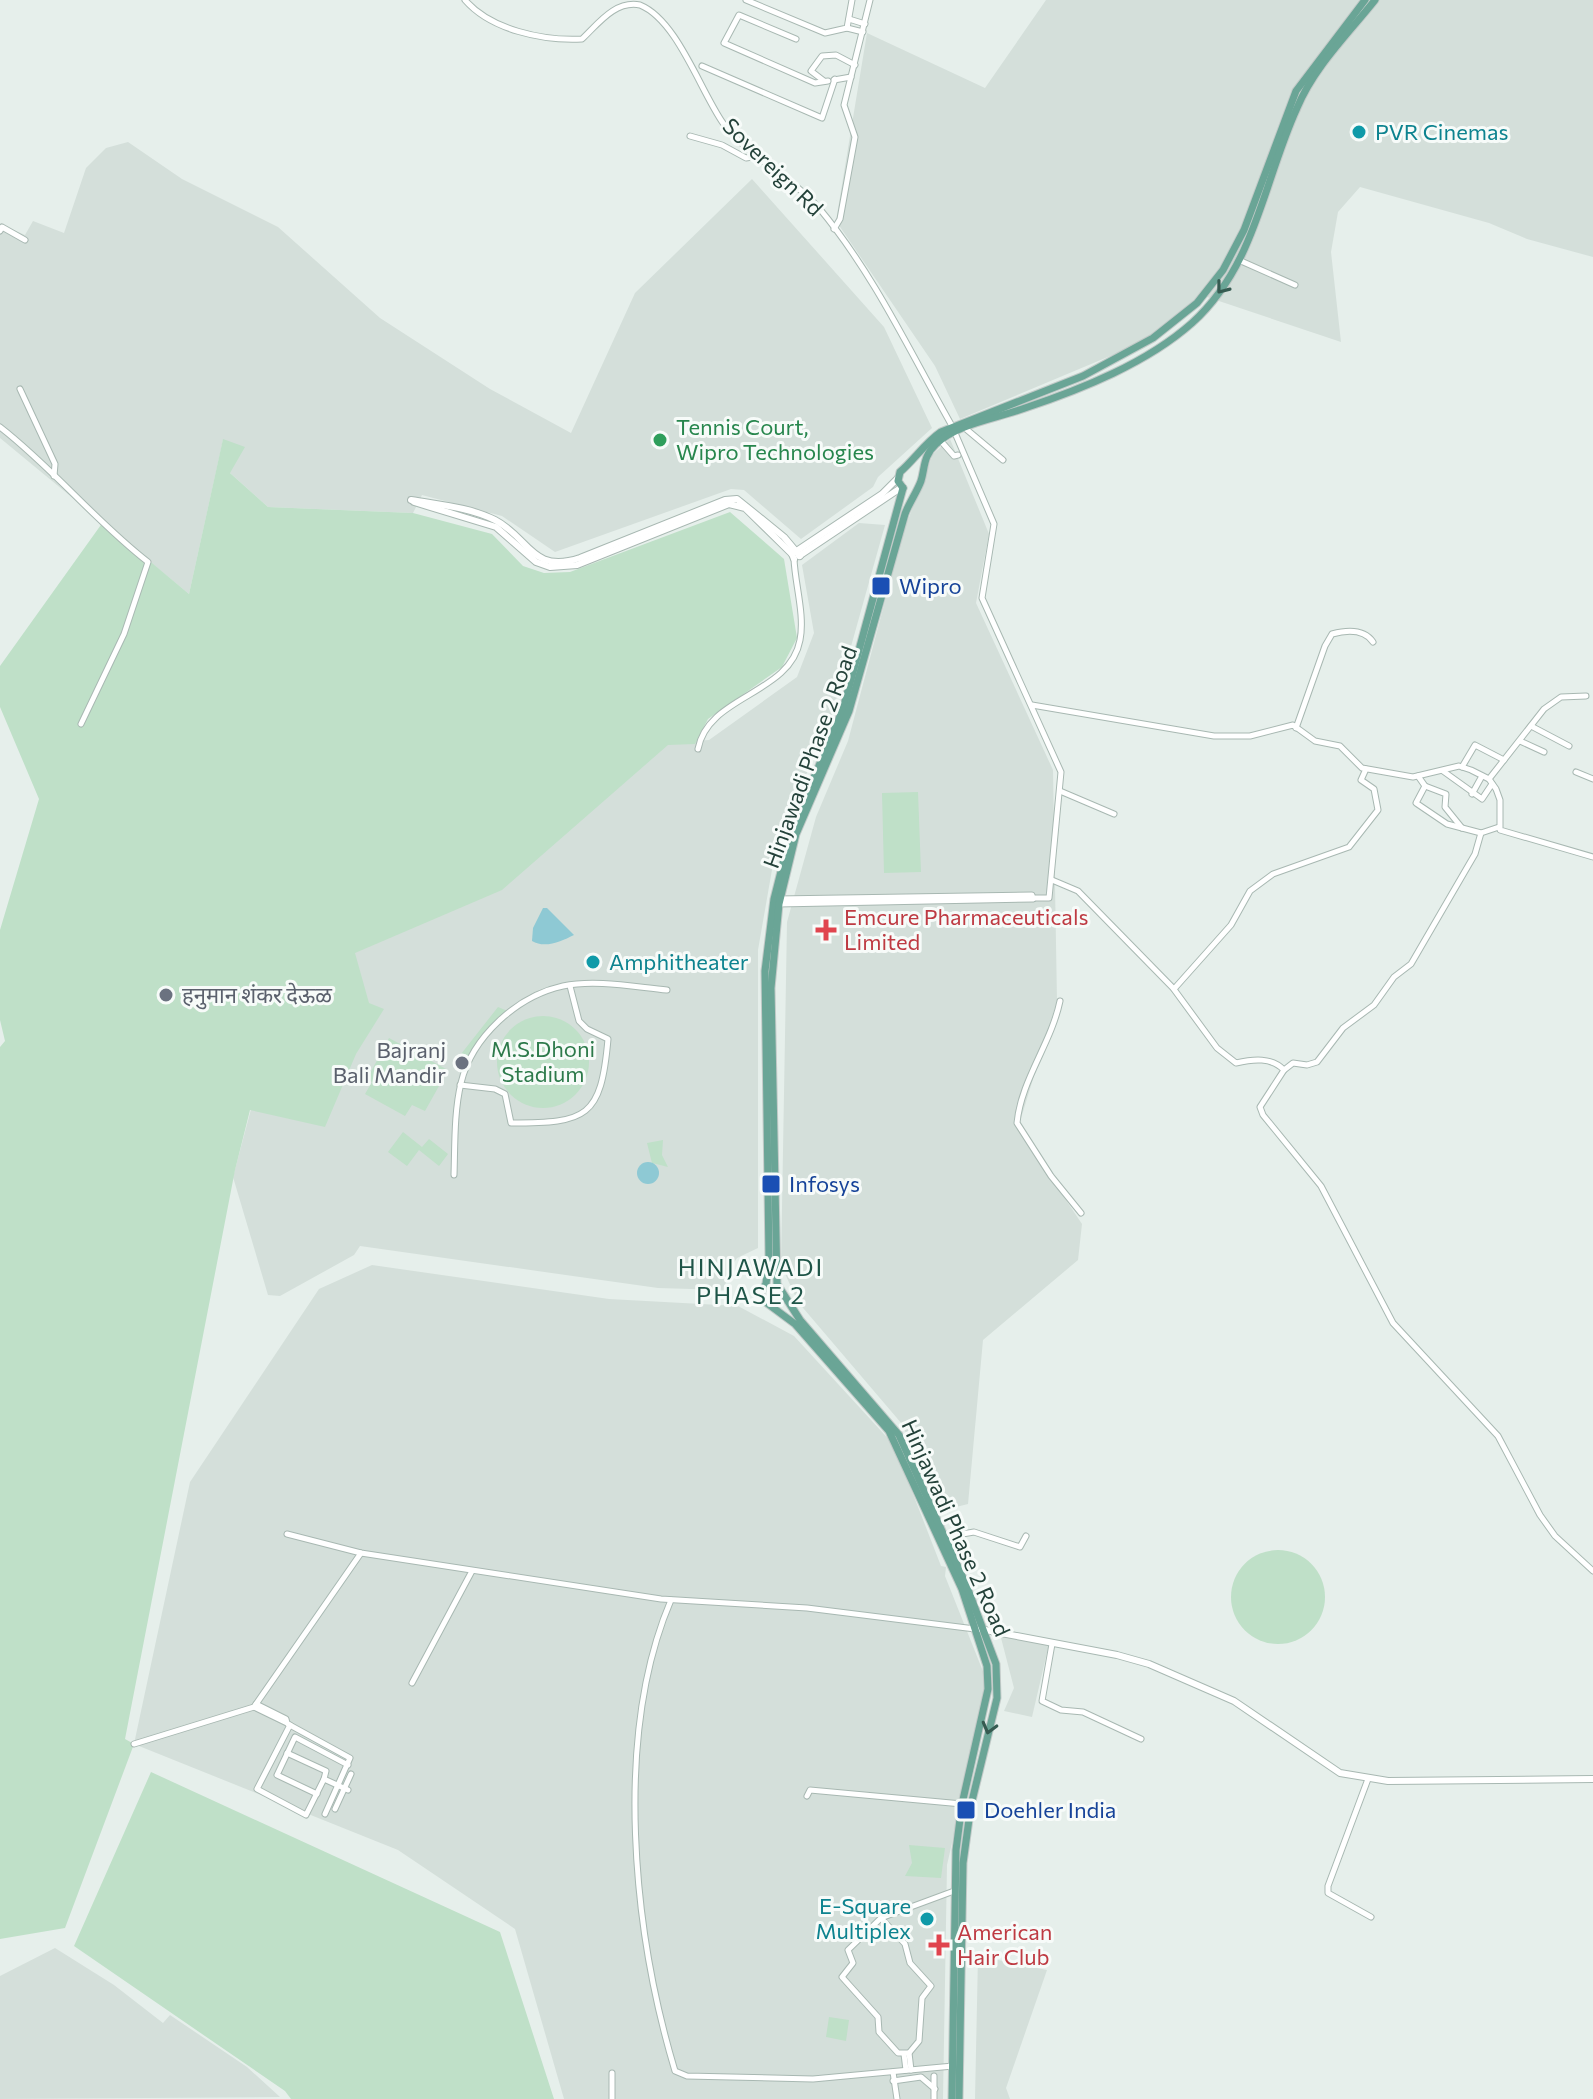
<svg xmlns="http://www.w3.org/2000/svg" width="1593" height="2099" font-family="Commissioner,'Noto Sans Devanagari',sans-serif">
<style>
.built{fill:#d4dfda}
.green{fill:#bfe0c8}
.water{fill:#8ec9d4}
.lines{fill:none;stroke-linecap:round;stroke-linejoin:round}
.minor-casing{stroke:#a8b8b2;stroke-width:7}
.tertiary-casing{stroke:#a8b8b2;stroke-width:8}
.primary-casing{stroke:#c2cac8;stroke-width:9}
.minor{stroke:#fff;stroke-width:5}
.tertiary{stroke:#fff;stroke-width:6}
.primary{stroke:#6aa596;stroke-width:7}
.oneway{stroke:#365b51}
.culture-dot{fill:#0f9aa8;stroke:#f7fbf9;stroke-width:3}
.leisure-dot{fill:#2e9e5b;stroke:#f7fbf9;stroke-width:3}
.transit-dot{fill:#1a4fb4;stroke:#f7fbf9;stroke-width:3}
.health-dot{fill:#e0444e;stroke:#f7fbf9;stroke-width:3}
.worship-dot{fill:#6b7280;stroke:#f7fbf9;stroke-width:3}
.labels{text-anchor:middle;stroke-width:6;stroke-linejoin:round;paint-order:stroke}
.culture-label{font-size:22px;fill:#0d838f;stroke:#f7fbf9;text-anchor:start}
.street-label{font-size:22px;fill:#24423a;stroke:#f7fbf9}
.leisure-label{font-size:22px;fill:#27864d;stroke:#f7fbf9;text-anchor:start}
.transit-label{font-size:22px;fill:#164399;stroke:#f7fbf9;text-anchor:start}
.health-label{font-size:22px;fill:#be3a42;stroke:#f7fbf9;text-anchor:start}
.worship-label{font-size:22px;fill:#5b616d;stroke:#f7fbf9;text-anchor:start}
.park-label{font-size:22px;fill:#2d7a4b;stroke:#f7fbf9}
.neighbourhood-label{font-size:24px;letter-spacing:2px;fill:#1f5548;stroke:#f7fbf9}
</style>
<rect width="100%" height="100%" fill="#e6efeb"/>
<g class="built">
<polygon points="1046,0 1593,0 1593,257 1527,239 1489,223 1360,187 1338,212 1331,252 1341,342 1201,295 1183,317 1134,346 960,419 935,366 836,221 867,33 985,88"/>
<polygon points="128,142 182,179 278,227 380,318 490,389 571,433 635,293 752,179 884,327 932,428 878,477 873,487 801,539 744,490 731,489 555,552 502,516 422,495 413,513 268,507 229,472 223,440 189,594 0,438 0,224 25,235 33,221 64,233 86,168 106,148"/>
<polygon points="950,439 989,534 976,603 1053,770 1057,1001 1018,1128 1082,1224 1078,1260 983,1340 968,1504 940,1511 902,1424 798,1302 781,1265 787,922 816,817 848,741 903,533 933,454"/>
<polygon points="859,523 885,525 831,718 777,841 758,950 758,1248 737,1258 729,1270 724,1290 658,1288 360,1246 354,1255 280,1296 268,1295 233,1177 262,1068 292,994 667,743 709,740 797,677 814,633 802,565"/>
<polygon points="372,1265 609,1299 738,1306 794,1336 894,1445 941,1566 946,1567 945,1576 988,1684 947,1865 943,2099 564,2099 515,1929 398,1850 134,1744 190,1482 319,1289"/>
<polygon points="1000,1634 1049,1644 1032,1717 1004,1711 1014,1688"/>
<polygon points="55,1948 114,1985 163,2023 170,2015 247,2067 280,2097 0,2099 0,1976"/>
<polygon points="978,1956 1047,1970 1006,2088 1010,2099 975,2099"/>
</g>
<g class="green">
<polygon points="223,439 245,447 230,473 268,507 413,513 492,534 523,566 544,573 570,572 730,512 784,559 797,638 782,667 708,719 695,744 668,745 502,890 355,953 369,1003 384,1009 356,1054 325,1127 250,1110 235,1170 125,1739 134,1744 65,1928 0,1939 0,1047 5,1041 0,1020 0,930 39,799 0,707 0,666 103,522 189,594"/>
<polygon points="918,792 921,872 884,873 882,793"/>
<polygon points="498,1007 510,1012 483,1039 465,1070 454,1063"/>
<circle cx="543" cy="1062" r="46"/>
<polygon points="389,1038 448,1070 425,1111 412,1105 405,1116 365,1094 372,1082 367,1079"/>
<polygon points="403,1132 422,1147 429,1139 448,1154 439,1166 419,1150 407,1166 388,1152"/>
<polygon points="663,1140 662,1155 668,1167 652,1163 647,1143"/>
<circle cx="1278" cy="1597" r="47"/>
<polygon points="151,1772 500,1932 554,2099 291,2099 285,2091 74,1946"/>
<polygon points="909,1845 945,1848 941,1878 905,1876 912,1863"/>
<polygon points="829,2017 849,2020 846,2041 826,2037"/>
</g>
<g class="water">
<path d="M543,908H547L574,935C562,941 545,949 532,941L533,928Z"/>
<circle cx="648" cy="1173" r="11"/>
</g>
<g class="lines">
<g class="minor-casing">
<g id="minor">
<path d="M465,0C491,30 543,41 582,39C598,24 615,0 640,5C677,20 700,90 723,123C748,157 791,176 819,208C874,274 910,352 952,426"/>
<polyline points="746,0 825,33 847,28 852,0"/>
<polyline points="849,19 865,24"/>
<polyline points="847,28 863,32"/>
<polyline points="796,39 739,15 724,43 815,83 828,81"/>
<polyline points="702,66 822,118 835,79"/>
<polyline points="834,80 851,77"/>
<polyline points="824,81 811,71 822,56 836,55 855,65"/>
<polyline points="690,136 722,145 746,158 758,156"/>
<polyline points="834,229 840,219 855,137 844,105 870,0"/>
<polyline points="0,231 2,227 25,240"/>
<polyline points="1241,261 1295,285"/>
<polyline points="20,389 55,464 54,476"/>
<path d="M0,427C53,468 95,521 148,562L124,634L81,724"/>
<polyline points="966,429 1003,460"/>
<polyline points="955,433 994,524 982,598 1061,772 1049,898 1033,898"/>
<polyline points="940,440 954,456 958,455"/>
<polyline points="1032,705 1214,736 1250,736 1293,725 1315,741 1340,746 1362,768 1413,777 1459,766 1471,770 1489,779 1496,789 1500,800 1500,830 1593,857"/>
<polyline points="1531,726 1569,746"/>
<path d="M1296,728L1325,646L1332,634C1347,630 1364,629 1373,642"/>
<polyline points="1520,741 1544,752"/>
<path d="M698,749C708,695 790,695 800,640C805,615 795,584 794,559"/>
<polyline points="1462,767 1475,745 1504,760"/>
<polyline points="1443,771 1482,799 1492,784"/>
<polyline points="1576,772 1593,779"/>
<polyline points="1418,776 1425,786 1416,803 1447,824 1481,833"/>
<polyline points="1489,779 1544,709 1561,697 1586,696"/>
<polyline points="1425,786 1446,794 1445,807 1462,828"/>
<polyline points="1060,791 1114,814"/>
<polyline points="1472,794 1482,776"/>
<path d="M1052,880L1078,891L1173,988L1217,1048L1236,1063C1253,1059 1272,1057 1284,1070L1260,1107L1263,1115L1321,1186L1393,1323L1498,1436L1540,1515L1555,1536L1593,1571"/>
<polyline points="777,899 1032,895 1033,899 778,904"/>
<polyline points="1174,989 1231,925 1250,891 1273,874 1349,847 1378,810 1374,789 1361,780 1366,769"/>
<path d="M1060,1001C1051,1044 1021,1080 1017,1123L1051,1176L1081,1213"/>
<polyline points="1284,1070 1293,1063 1307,1065 1317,1062 1343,1028 1374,1005 1394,977 1411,964 1475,854 1481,833 1499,827"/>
<path d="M460,1085L495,1089L505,1094L511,1123C587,1123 601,1118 608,1039L587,1029L579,1021L570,986"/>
<path d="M454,1175C455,1145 454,1112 461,1083C472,1037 517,996 563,986C595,979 635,987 667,990"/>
<polyline points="287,1534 361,1553 661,1599 807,1608 975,1629"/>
<polyline points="945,1537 974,1532 1020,1547 1026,1536"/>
<path d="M671,1600C613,1736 633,1931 675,2071L687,2076L813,2079L953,2066"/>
<polyline points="1052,1644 1042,1701 1061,1710 1083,1712 1141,1739"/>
<polyline points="412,1683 472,1571"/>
<polyline points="254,1707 287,1723 286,1719 256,1704"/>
<polyline points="288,1724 350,1758 325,1814"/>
<polyline points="290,1725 257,1789 306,1815 324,1779 348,1790"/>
<polyline points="134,1744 254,1707 361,1553"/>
<polyline points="287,1753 326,1771 324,1779"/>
<polyline points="1368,1779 1328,1886 1328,1893 1371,1917"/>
<polyline points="317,1794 277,1775 295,1737 348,1765"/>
<polyline points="807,1796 810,1790 962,1804"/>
<polyline points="335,1809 351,1774"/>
<polyline points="881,1918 848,1950 853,1963 842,1977 878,2017 879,2032 898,2053 909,2053 919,2041 922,1998 931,1986 910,1963 905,1944 881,1918 954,1891"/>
<polyline points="909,2053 911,2070"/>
<polyline points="904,2054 906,2070"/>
<polyline points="893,2072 897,2099"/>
<polyline points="934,2076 934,2099"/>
<polyline points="893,2081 921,2077 935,2089"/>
<polyline points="612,2099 612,2073"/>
</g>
</g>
<g class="tertiary-casing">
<g id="tertiary">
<path d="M411,500C439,505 469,507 495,520C530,538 531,574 580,558L725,500L737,499L784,537L800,556"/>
<polyline points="414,502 496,527 536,562 550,567 577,565 729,504 745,508 792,554"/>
<polyline points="799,556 902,487"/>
<polyline points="794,559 792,554 882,494 898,478"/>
<polyline points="980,1629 1117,1655 1149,1664 1234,1701 1340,1773 1388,1781 1593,1779"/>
</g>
</g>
<g class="primary-casing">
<g id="primary">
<polyline points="903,488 843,709 791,832 774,899 765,971 769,1259 766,1284 760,1293 764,1301 795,1324 889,1431 962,1589 987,1666 988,1689 962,1804 956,1850 952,2099"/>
<path d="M903,488L898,481L900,472C914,460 925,443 941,432L1083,376L1153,338L1197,303L1223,270L1244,230L1296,91L1365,0"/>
<path d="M959,2099L963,1863L971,1805L997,1698L996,1664L967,1587L899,1435L800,1320L777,1284L771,988L779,904L796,834L849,711L905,514C909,503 917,492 921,481C925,468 923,456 936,444C956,424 998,418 1025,408C1082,389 1147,363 1192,323C1256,265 1263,182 1297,108C1314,67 1348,34 1375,0"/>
</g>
</g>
<use href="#minor" class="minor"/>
<use href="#tertiary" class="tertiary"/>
<use href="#primary" class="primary"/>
</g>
<defs><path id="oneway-chevron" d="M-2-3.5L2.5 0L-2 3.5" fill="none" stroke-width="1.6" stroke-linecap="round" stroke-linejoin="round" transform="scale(2)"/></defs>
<g class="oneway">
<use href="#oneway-chevron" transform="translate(1222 288) rotate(128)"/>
<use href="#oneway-chevron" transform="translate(989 1728) rotate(105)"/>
</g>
<g class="culture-dot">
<circle cx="1359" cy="132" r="8"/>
<circle cx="593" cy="962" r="8"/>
<circle cx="927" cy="1919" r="8"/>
</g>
<circle class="leisure-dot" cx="660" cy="440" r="8"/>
<g class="transit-dot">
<rect x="871" y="576" width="20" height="20" rx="4"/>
<rect x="761" y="1174" width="20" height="20" rx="4"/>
<rect x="956" y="1800" width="20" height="20" rx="4"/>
</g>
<g class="health-dot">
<path d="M822 918h8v8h8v8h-8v8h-8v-8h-8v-8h8z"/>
<path d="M935 1933h8v8h8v8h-8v8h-8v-8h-8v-8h8z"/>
</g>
<g class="worship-dot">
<circle cx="166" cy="995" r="8"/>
<circle cx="462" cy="1063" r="8"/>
</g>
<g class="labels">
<g class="culture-label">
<text x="1375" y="140">PVR Cinemas</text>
<text x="609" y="970">Amphitheater</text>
<text x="911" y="1914" text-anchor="end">E-Square<tspan x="911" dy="25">Multiplex</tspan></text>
</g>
<g class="street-label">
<text transform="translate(773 167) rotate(44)" y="8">Sovereign Rd</text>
<text transform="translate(810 757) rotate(-70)" y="8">Hinjawadi Phase 2 Road</text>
<text transform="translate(956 1528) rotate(66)" y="8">Hinjawadi Phase 2 Road</text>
</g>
<g class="leisure-label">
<text x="676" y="435">Tennis Court,<tspan x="676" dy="25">Wipro Technologies</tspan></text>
</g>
<g class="transit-label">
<text x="899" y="594">Wipro</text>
<text x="789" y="1192">Infosys</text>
<text x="984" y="1818">Doehler India</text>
</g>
<g class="health-label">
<text x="844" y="925">Emcure Pharmaceuticals<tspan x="844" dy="25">Limited</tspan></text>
<text x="957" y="1940">American<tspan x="957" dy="25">Hair Club</tspan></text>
</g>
<g class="worship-label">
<text x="182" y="1003">हनुमान शंकर देऊळ</text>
<text x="446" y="1058" text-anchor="end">Bajranj<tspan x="446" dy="25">Bali Mandir</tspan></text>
</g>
<g class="park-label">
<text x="543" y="1057">M.S.Dhoni<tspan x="543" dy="25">Stadium</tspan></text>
</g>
<g class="neighbourhood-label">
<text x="751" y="1276">HINJAWADI<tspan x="751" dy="28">PHASE 2</tspan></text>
</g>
</g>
</svg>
